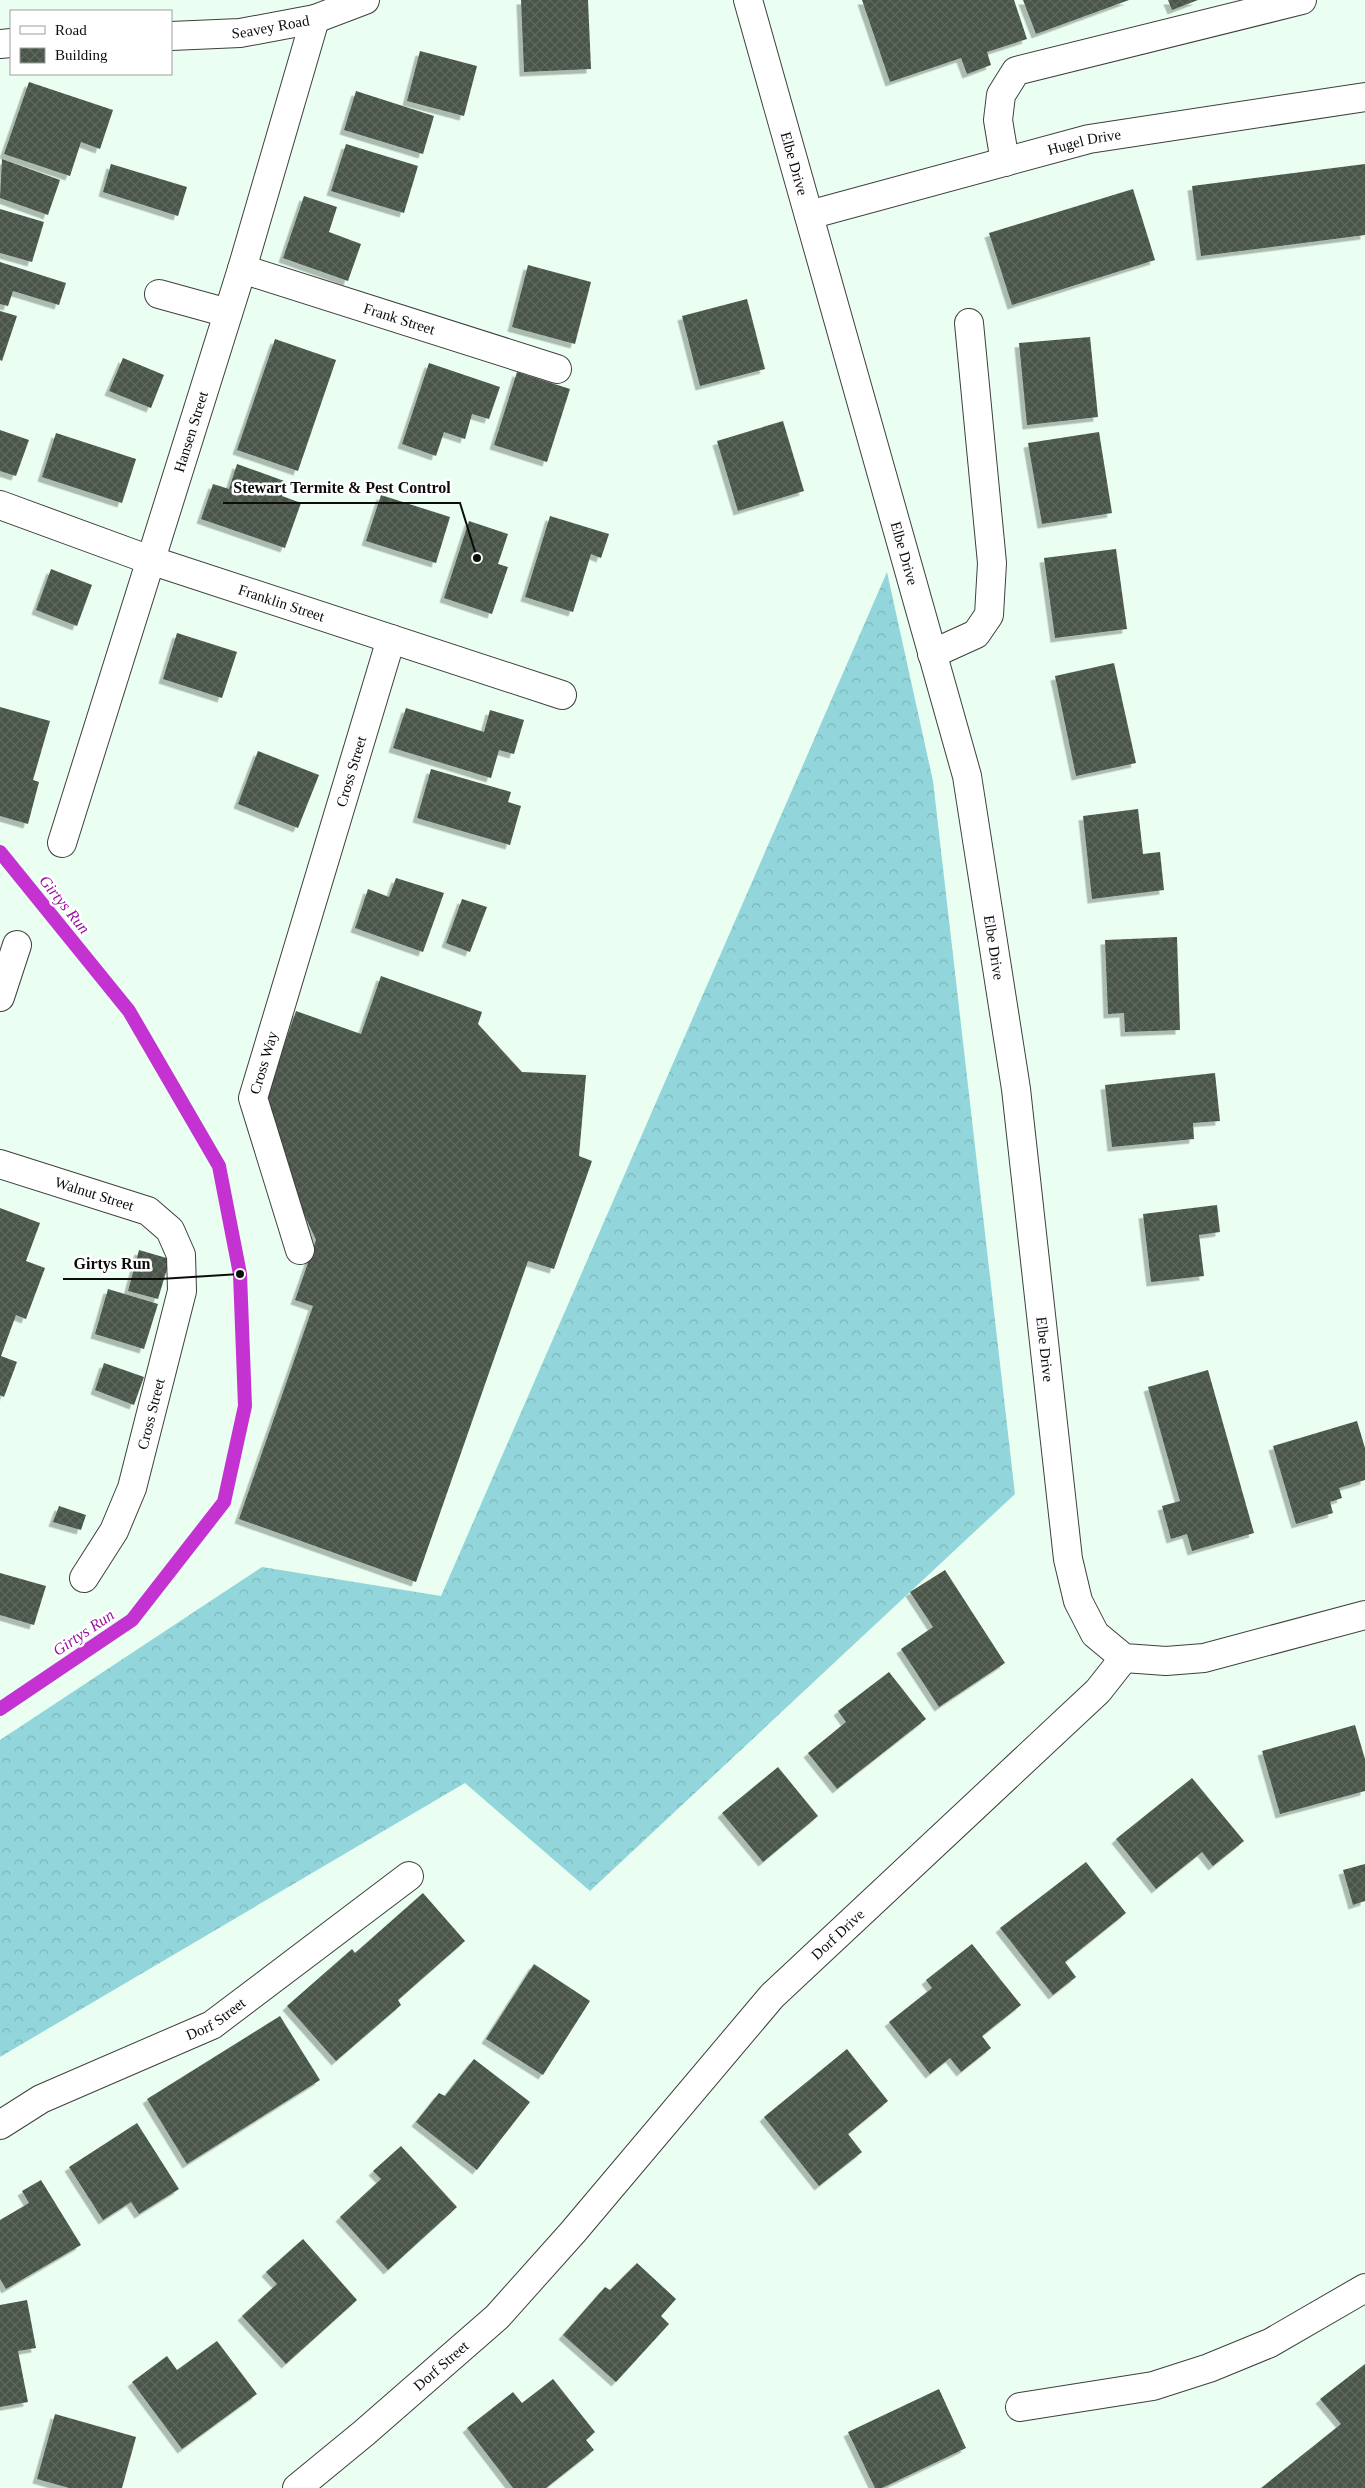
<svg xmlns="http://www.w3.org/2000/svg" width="1365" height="2488" font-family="'Times New Roman',serif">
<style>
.forest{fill:url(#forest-crowns)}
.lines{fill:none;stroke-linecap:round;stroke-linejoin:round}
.stream{stroke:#c433d1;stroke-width:14}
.building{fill:url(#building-cross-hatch);filter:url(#shadow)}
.minor-casing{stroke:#3f3f3f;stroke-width:30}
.minor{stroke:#fff;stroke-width:28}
.labels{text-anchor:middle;stroke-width:5;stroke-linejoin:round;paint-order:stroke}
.street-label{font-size:15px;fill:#0c0c0c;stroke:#fff}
.water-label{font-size:16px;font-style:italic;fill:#9a12a0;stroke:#fff}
.leader{fill:none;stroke:#0c0c0c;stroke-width:2}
.callout-dot{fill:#0c0c0c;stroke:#fff;stroke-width:2}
.callout-label{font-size:16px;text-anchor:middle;font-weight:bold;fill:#0c0c0c;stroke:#fff;stroke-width:5;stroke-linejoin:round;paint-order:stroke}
</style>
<defs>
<pattern id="forest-crowns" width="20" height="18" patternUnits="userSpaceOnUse" patternTransform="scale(1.25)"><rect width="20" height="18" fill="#92d6db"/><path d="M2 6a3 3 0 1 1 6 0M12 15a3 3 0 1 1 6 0" fill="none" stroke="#7db6bb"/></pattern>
<pattern id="building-cross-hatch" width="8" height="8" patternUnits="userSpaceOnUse" patternTransform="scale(1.25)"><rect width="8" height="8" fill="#495448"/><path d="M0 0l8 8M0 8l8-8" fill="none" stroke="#5f685e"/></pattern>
<filter id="shadow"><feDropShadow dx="-4.5" dy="4.5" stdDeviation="0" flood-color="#0004"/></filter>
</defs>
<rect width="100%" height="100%" fill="#eafff1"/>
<polygon class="forest" points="887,572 933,781 1015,1494 590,1891 465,1783 0,2057 0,1740 262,1567 441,1596"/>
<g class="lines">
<polyline class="stream" points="0,852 129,1011 219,1166 240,1274 245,1406 224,1502 132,1620 0,1709"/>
</g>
<g class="building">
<polygon points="521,0 588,0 591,69 524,72"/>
<polygon points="862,0 1014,0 1027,39 987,52 991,65 967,74 961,58 890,82"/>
<polygon points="1023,0 1129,0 1036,34"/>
<polygon points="1168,0 1198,0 1172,10"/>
<polygon points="420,51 477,66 464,116 407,101"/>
<polygon points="29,82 113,110 100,149 81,142 70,176 4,154"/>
<polygon points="356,91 434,116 423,154 344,130"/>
<polygon points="346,144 418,166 404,213 331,191"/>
<polygon points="2,159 60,180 48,215 0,198"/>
<polygon points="111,164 187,187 178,216 103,192"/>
<polygon points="1365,164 1365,235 1201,256 1192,186"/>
<polygon points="1133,189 1155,260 1012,305 989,233"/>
<polygon points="304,196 337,207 329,232 361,244 348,281 283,258"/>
<polygon points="0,209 44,222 32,262 0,253"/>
<polygon points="0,262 66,283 59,305 13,291 8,306 0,304"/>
<polygon points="528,265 591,282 575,344 512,327"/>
<polygon points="747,299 765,369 700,386 682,316"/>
<polygon points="0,311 17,316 2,361 0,360"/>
<polygon points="1090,337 1098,417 1027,425 1019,343"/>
<polygon points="275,339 336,360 298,471 237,450"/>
<polygon points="123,358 164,375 151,408 109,391"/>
<polygon points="429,363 500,387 489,419 472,414 465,439 444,432 436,456 402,444"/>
<polygon points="517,372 570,389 547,462 494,445"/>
<polygon points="783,421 804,491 738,511 717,441"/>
<polygon points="0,430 29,440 16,476 0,471"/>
<polygon points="1099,432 1112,513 1042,524 1028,443"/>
<polygon points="56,433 136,459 122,503 42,477"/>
<polygon points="237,464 287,482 282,496 301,503 285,548 201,519 213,484 229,489"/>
<polygon points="381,495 450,517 436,563 366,541"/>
<polygon points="550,516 609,534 601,558 591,554 573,612 525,597"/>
<polygon points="469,521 508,534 498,564 508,567 492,614 444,598"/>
<polygon points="1116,549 1127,629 1055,638 1044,558"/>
<polygon points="51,569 92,585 77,626 36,610"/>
<polygon points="177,633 237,652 222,698 163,679"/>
<polygon points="1114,663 1136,763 1076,776 1055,676"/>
<polygon points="0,707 50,721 33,780 39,782 28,824 0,816"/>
<polygon points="406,708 484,732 490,710 524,720 514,754 499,750 491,778 393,748"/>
<polygon points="258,751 319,775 298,828 238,804"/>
<polygon points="431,769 511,792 508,802 521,806 510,845 417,818"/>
<polygon points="1138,809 1143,854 1160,852 1164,890 1092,899 1083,816"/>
<polygon points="396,878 444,893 423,952 355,928 368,889 389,897"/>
<polygon points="462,899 487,907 470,952 446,943"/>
<polygon points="1177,937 1180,1030 1125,1032 1124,1013 1108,1014 1105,940"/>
<polygon points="381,976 482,1012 478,1024 522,1072 586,1075 579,1156 592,1161 554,1269 528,1261 416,1582 239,1519 313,1306 295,1300 316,1240 259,1117 296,1011 361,1034"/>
<polygon points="1215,1073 1220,1121 1193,1123 1194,1139 1112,1147 1105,1085"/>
<polygon points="1217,1205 1220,1232 1199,1235 1204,1276 1151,1282 1143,1214"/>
<polygon points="0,1208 40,1223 26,1261 45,1268 26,1319 16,1315 1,1356 17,1362 4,1397 0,1395"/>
<polygon points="139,1250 170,1259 158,1299 128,1291"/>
<polygon points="108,1289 158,1304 144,1349 95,1334"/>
<polygon points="104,1363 144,1377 134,1405 95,1390"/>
<polygon points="1208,1370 1254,1533 1192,1551 1187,1534 1171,1539 1162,1506 1180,1501 1148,1387"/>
<polygon points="1357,1421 1365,1448 1365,1480 1339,1488 1342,1498 1330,1502 1333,1513 1296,1524 1273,1446"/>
<polygon points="59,1506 86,1515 81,1530 53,1522"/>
<polygon points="945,1570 1005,1663 939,1707 901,1649 933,1627 910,1592"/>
<polygon points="0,1573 46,1586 34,1625 0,1615"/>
<polygon points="889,1672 926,1719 837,1789 808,1753 846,1722 838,1711"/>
<polygon points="1355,1725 1365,1759 1365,1791 1280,1814 1262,1751"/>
<polygon points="778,1767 818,1816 763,1862 722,1813"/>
<polygon points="1192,1778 1244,1841 1213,1866 1202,1852 1156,1889 1116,1839"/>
<polygon points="1086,1862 1126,1913 1065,1962 1076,1977 1053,1995 1000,1928"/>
<polygon points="1365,1864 1365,1901 1353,1905 1343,1870"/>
<polygon points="423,1893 465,1941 398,2000 401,2005 336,2061 287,2006 352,1949 355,1953"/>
<polygon points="972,1944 1021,2005 982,2036 991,2048 961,2072 950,2058 930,2074 889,2022 932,1988 926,1980"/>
<polygon points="534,1964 590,2001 543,2075 486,2039"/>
<polygon points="280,2016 320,2080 187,2164 147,2099"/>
<polygon points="847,2049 888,2101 848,2134 862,2152 819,2186 764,2117"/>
<polygon points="474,2059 530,2102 477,2170 416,2122 439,2093 445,2096"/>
<polygon points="137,2123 179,2189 139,2214 131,2202 103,2220 69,2167"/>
<polygon points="401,2146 457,2207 388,2270 340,2217 381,2179 373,2171"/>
<polygon points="41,2180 81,2245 6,2289 0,2279 0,2220 29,2203 22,2191"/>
<polygon points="303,2239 357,2300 286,2364 242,2316 277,2284 266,2272"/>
<polygon points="637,2263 676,2299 661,2316 669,2324 616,2382 563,2335 605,2287 610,2290"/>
<polygon points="27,2300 36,2348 18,2351 28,2402 0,2407 0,2305"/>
<polygon points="217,2341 257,2394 182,2449 132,2382 167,2356 177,2370"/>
<polygon points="1365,2364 1365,2488 1261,2488 1341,2424 1320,2399"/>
<polygon points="553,2379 595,2432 586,2440 594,2450 546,2488 513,2488 467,2428 513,2392 522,2403"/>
<polygon points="939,2389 966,2448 882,2488 875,2488 848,2432"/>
<polygon points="55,2414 136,2437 122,2488 69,2488 37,2479"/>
</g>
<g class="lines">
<g class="minor-casing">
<g id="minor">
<path id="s1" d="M748,0L967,776L1016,1089L1068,1559L1078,1601L1095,1634L1124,1658L1166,1661L1204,1658L1365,1615"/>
<path id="s2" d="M171,36L240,33L315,19L365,0"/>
<polyline points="0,44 11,43"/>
<polyline points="1005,162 998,120 1001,95 1016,71 1302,0"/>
<path id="s3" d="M809,215L1089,139L1365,97"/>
<path id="s4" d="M242,269L557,369"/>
<polyline points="159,294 228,313"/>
<path id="s5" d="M0,505L150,560L562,695"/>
<polyline points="932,654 976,634 989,615 992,563 969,323"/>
<path id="s6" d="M62,843L242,269L315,19"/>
<polyline points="0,997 17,945"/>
<path id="s7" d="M0,1164L148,1211L170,1230L181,1255L182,1291L132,1488L114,1531L84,1578"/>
<path id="s8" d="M300,1250L253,1098L391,639"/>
<path id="s9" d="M0,2125L41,2099L212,2025L409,1876"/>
<polyline points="1020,2407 1153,2386 1209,2368 1270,2343 1365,2288"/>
<path id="s10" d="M297,2488L364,2433L497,2317L573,2232L772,1996L1098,1691L1124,1658"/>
</g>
</g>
<use href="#minor" class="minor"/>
</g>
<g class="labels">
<g class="street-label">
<text dy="5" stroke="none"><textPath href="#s2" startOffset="100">Seavey Road</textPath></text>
<text dy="5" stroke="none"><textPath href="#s3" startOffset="285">Hugel Drive</textPath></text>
<text dy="5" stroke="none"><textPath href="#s1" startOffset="170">Elbe Drive</textPath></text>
<text dy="5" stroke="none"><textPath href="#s4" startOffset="165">Frank Street</textPath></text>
<text dy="5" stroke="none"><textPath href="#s6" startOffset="431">Hansen Street</textPath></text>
<text dy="5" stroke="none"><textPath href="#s1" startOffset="575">Elbe Drive</textPath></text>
<text dy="5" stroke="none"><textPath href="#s5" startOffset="298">Franklin Street</textPath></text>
<text dy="5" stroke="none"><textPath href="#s8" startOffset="500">Cross Street</textPath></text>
<text dy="5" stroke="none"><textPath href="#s1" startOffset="980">Elbe Drive</textPath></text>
<text dy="5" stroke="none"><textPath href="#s8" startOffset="196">Cross Way</textPath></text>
<text dy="5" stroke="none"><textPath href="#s7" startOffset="99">Walnut Street</textPath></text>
<text dy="5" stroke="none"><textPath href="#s1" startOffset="1385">Elbe Drive</textPath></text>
<text transform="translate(151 1414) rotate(-76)" y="5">Cross Street</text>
<text dy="5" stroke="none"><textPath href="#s10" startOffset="776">Dorf Drive</textPath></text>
<text dy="5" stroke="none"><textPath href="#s9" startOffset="241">Dorf Street</textPath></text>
<text dy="5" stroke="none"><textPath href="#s10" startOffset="189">Dorf Street</textPath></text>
</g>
<g class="water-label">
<text transform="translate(65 904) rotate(51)" y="6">Girtys Run</text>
<text transform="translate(83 1632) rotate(-34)" y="6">Girtys Run</text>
</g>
</g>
<path class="leader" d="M477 558L460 503H223M240 1274L160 1279H63"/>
<g class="callout-dot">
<circle cx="477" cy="558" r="5"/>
<circle cx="240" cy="1274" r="5"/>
</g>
<g class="callout-label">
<text x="342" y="493">Stewart Termite &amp; Pest Control</text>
<text x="112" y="1269">Girtys Run</text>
</g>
<rect x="10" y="10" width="162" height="65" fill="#ffffff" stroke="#9e9e9e"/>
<rect x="20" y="26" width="25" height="8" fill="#ffffff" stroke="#9e9e9e"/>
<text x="55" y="35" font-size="15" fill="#0c0c0c">Road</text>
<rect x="20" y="48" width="25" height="15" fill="url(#building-cross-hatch)" stroke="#9e9e9e"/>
<text x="55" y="60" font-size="15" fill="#0c0c0c">Building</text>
</svg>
